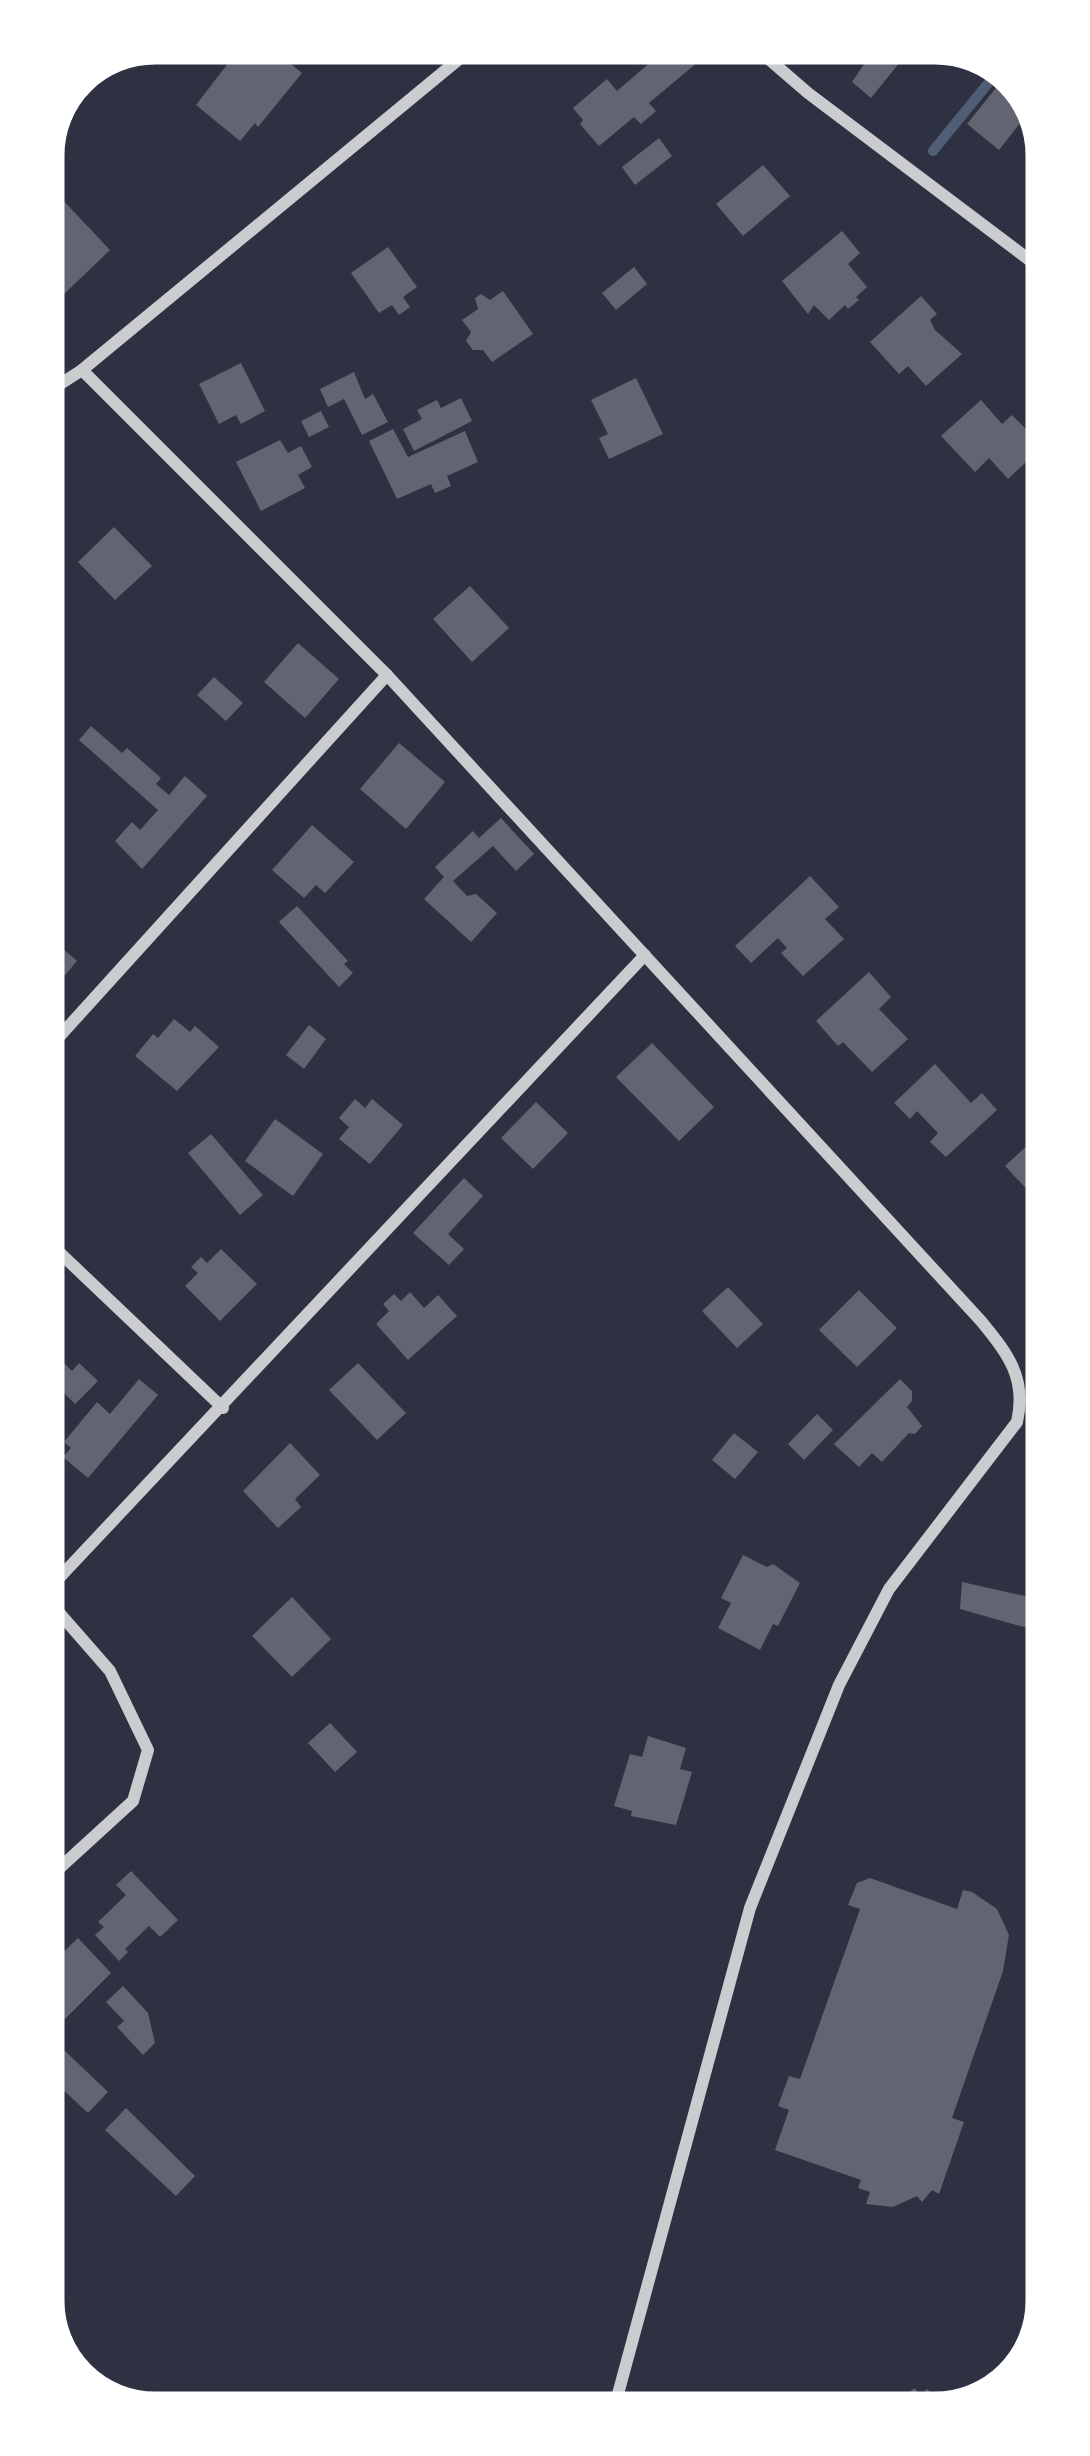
<svg xmlns="http://www.w3.org/2000/svg" width="1090" height="2456" font-family="Ubuntu,sans-serif">
<style>
.lines{fill:none;stroke-linecap:round;stroke-linejoin:round}
.stream{stroke:#4f5d75;stroke-width:10}
.building{fill:#626471}
.path{stroke:#fff;stroke-width:6}
.minor{stroke:#caccd0;stroke-width:12}
.rim{fill:none;stroke:#fff;stroke-width:15}
</style>
<rect width="100%" height="100%" fill="#2d3142"/>
<g class="lines">
<polyline class="stream" points="933,151 1007,60"/>
</g>
<g class="building">
<polygon points="249,36 256,36 302,73 258,127 255,123 240,141 196,105"/>
<polygon points="648,36 677,36 699,61 649,103 656,111 641,124 634,117 599,146 580,124 583,120 573,108 607,79 617,91 653,60 641,47 650,39"/>
<polygon points="875,36 921,36 871,98 852,82 871,54 864,49"/>
<polygon points="1003,79 1035,104 999,150 967,124"/>
<polygon points="659,138 672,156 635,185 622,167"/>
<polygon points="763,165 790,196 743,236 716,204"/>
<polygon points="60,197 110,250 61,297 37,271 36,220"/>
<polygon points="842,231 860,253 848,264 867,287 856,297 859,300 848,309 845,305 829,320 814,305 808,314 782,281"/>
<polygon points="388,247 417,287 403,297 410,307 399,315 392,305 379,313 351,273"/>
<polygon points="634,267 647,284 616,310 602,293"/>
<polygon points="503,291 533,334 492,362 483,350 473,350 466,341 471,332 462,320 478,309 475,298 481,294 490,300"/>
<polygon points="921,296 937,314 930,320 935,330 962,354 926,386 908,366 899,374 870,342"/>
<polygon points="241,363 265,411 241,424 236,415 219,424 199,384"/>
<polygon points="354,372 365,399 373,394 388,422 362,435 344,399 328,407 320,389"/>
<polygon points="636,378 663,434 609,459 599,438 608,434 591,400"/>
<polygon points="461,398 472,421 414,451 403,429 422,419 417,410 437,400 441,408"/>
<polygon points="981,400 1002,424 1012,415 1043,446 1008,479 989,458 975,472 941,436"/>
<polygon points="321,411 329,427 309,437 301,421"/>
<polygon points="393,429 408,457 465,431 478,462 447,476 451,486 435,493 431,484 397,499 369,441"/>
<polygon points="280,440 288,453 301,446 312,467 298,475 305,488 261,511 236,462"/>
<polygon points="114,527 152,566 115,600 78,562"/>
<polygon points="470,586 509,628 472,662 433,619"/>
<polygon points="298,643 339,679 305,718 264,682"/>
<polygon points="214,677 243,703 226,721 197,695"/>
<polygon points="91,726 122,753 127,748 161,778 156,784 169,795 185,776 207,796 142,869 115,841 132,822 140,830 158,810 79,740"/>
<polygon points="399,743 445,782 406,829 360,789"/>
<polygon points="501,818 534,854 516,871 493,846 453,881 467,896 476,894 497,913 471,942 424,899 444,877 435,867 473,831 479,838"/>
<polygon points="312,825 354,862 325,893 316,885 304,898 272,870"/>
<polygon points="810,876 839,907 825,919 844,939 803,976 781,953 787,948 778,938 751,963 735,946"/>
<polygon points="297,906 348,961 344,964 353,973 339,987 279,922"/>
<polygon points="38,927 77,961 58,983 54,980 39,1005"/>
<polygon points="869,972 891,997 879,1009 908,1039 872,1072 843,1042 838,1046 816,1021"/>
<polygon points="174,1019 190,1032 195,1026 219,1047 177,1091 135,1056 153,1034 158,1038"/>
<polygon points="309,1025 326,1039 304,1069 286,1055"/>
<polygon points="652,1043 714,1107 679,1141 616,1077"/>
<polygon points="935,1064 971,1103 982,1093 997,1110 946,1157 930,1142 938,1133 917,1111 910,1119 894,1103"/>
<polygon points="355,1099 365,1108 372,1099 403,1125 370,1164 339,1139 349,1127 339,1118"/>
<polygon points="536,1102 568,1133 533,1169 501,1138"/>
<polygon points="275,1119 323,1154 293,1196 245,1161"/>
<polygon points="1045,1129 1051,1136 1051,1207 1047,1211 1005,1166"/>
<polygon points="211,1134 263,1195 240,1215 188,1153"/>
<polygon points="464,1178 483,1196 448,1234 464,1249 449,1265 413,1233"/>
<polygon points="221,1249 257,1284 220,1321 185,1286 198,1273 191,1267 201,1257 207,1263"/>
<polygon points="728,1287 763,1324 737,1348 702,1311"/>
<polygon points="859,1290 897,1328 857,1367 819,1330"/>
<polygon points="410,1292 424,1308 438,1295 457,1316 408,1360 376,1324 389,1311 383,1304 394,1294 401,1301"/>
<polygon points="58,1357 72,1371 79,1363 98,1381 75,1404 43,1372"/>
<polygon points="358,1363 406,1413 377,1440 329,1390"/>
<polygon points="139,1379 158,1395 88,1478 63,1457 71,1448 64,1442 97,1402 110,1414"/>
<polygon points="900,1379 912,1391 912,1401 907,1407 922,1426 915,1434 909,1433 882,1462 872,1453 859,1467 834,1444"/>
<polygon points="817,1414 833,1430 804,1460 788,1444"/>
<polygon points="734,1433 758,1452 735,1479 712,1460"/>
<polygon points="290,1443 320,1475 295,1499 301,1507 278,1528 243,1491"/>
<polygon points="743,1555 767,1567 773,1564 800,1583 778,1626 773,1624 760,1650 718,1628 731,1603 721,1598"/>
<polygon points="962,1582 1052,1602 1052,1635 960,1609"/>
<polygon points="292,1597 331,1639 292,1677 252,1636"/>
<polygon points="330,1723 357,1752 335,1772 308,1743"/>
<polygon points="648,1736 686,1748 680,1769 692,1772 676,1825 631,1816 632,1811 614,1806 630,1754 642,1757"/>
<polygon points="131,1871 178,1920 160,1937 149,1926 125,1949 128,1952 119,1961 95,1935 104,1927 98,1922 126,1895 116,1885"/>
<polygon points="870,1878 957,1909 963,1890 972,1892 997,1909 1009,1935 1003,1971 952,2118 964,2122 939,2194 932,2190 922,2202 917,2196 893,2207 866,2204 870,2192 858,2188 861,2180 775,2150 789,2110 778,2106 789,2076 800,2079 860,1909 848,1905 857,1883"/>
<polygon points="78,1938 111,1973 60,2024 42,2005 41,1973"/>
<polygon points="123,1986 148,2013 155,2043 143,2055 117,2027 124,2021 106,2002"/>
<polygon points="65,2051 108,2092 88,2113 45,2073"/>
<polygon points="126,2108 195,2176 176,2196 105,2130"/>
<polygon points="1054,2280 1054,2302 1050,2316 1041,2284"/>
<polygon points="914,2388 921,2395 927,2389 944,2405 936,2414 905,2414 897,2406"/>
</g>
<g class="lines">
<polyline class="path" points="37,352 49,366"/>
<g class="minor">
<polyline points="742,36 808,93 1048,274"/>
<path d="M82,370L387,675L981,1321C1008,1354 1027,1378 1017,1422L889,1589L839,1685L750,1908L612,2416"/>
<polyline points="37,399 82,370 487,36"/>
<polyline points="39,1059 387,675"/>
<polyline points="39,1233 223,1408"/>
<polyline points="44,1594 645,955"/>
<polyline points="41,1885 133,1801 148,1750 110,1671 41,1592"/>
</g>
</g>
<path d="M0 0H1090V2456H0ZM155 57H935A98 98 0 0 1 1033 155V2301A98 98 0 0 1 935 2399H155A98 98 0 0 1 57 2301V155A98 98 0 0 1 155 57Z" fill="#fff" fill-rule="evenodd"/>
<path class="rim" d="M155 57H935A98 98 0 0 1 1033 155V2301A98 98 0 0 1 935 2399H155A98 98 0 0 1 57 2301V155A98 98 0 0 1 155 57Z"/>
</svg>
